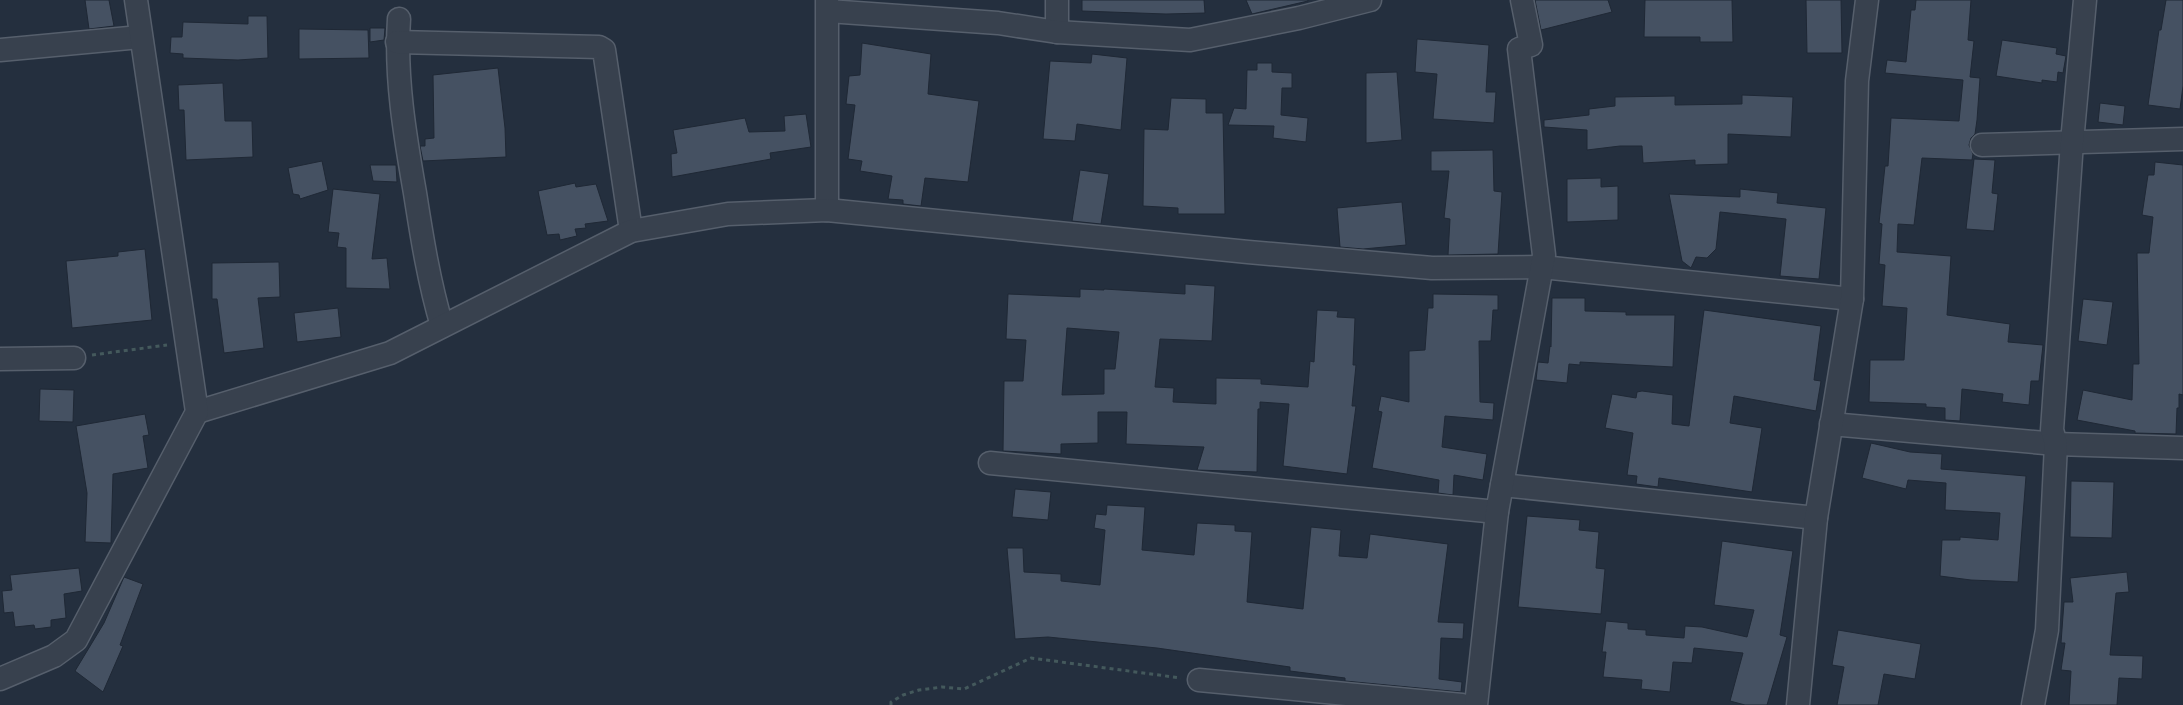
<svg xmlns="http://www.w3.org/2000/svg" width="2183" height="705" font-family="Mulish,sans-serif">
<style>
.building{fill:#455162;stroke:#1f2835;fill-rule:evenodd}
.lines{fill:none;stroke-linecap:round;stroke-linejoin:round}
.minor-casing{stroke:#565f6c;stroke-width:25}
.path{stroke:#44595c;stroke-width:3;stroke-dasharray:4 4;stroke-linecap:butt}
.minor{stroke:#38414e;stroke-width:22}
</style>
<rect width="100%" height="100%" fill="#242f3e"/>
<g class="building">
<polygon points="85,0 109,0 114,26 89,29"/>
<polygon points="1082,0 1204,0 1205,13 1166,14 1082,11"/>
<polygon points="1246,0 1308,0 1308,1 1252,14"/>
<polygon points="1535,0 1608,0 1612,12 1541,30"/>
<polygon points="1645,0 1732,0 1733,42 1700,42 1700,37 1644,37"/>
<polygon points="1806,0 1841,0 1842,53 1807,53"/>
<polygon points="1916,0 1971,0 1968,40 1974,41 1970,77 1980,78 1977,120 1975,134 1971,138 1969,145 1973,154 1972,160 1922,158 1914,225 1898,224 1897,252 1951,256 1947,315 2010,324 2008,342 2043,345 2039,381 2031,381 2029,405 2002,402 2003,394 1962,389 1960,421 1945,420 1945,408 1926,407 1926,404 1869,402 1870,360 1904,360 1907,308 1882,306 1885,265 1879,264 1882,224 1879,223 1885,166 1888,166 1891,118 1959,121 1963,80 1885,73 1887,60 1906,62 1911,10 1915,10"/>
<polygon points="2166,0 2183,0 2183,86 2180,109 2148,105 2159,30 2161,30"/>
<polygon points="248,16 267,16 268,58 238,60 183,58 183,54 170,53 171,37 182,37 183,22 248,24"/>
<polygon points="370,28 385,28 384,40 370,42"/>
<polygon points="299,29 368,30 369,58 299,59"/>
<polygon points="1417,39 1489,45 1486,92 1496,92 1494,123 1433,119 1437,74 1415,72"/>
<polygon points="2002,40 2057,48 2056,54 2066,56 2063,73 2058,72 2057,82 2042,80 2042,83 1996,76"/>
<polygon points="862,43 931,54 928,94 979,101 968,182 925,178 921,206 903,204 903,200 888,199 892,176 860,171 862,161 848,159 855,105 846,104 849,76 860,75"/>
<polygon points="1092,54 1127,58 1121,130 1077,124 1075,141 1043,139 1050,61 1091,63"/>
<polygon points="1257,63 1272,63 1272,72 1292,73 1292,88 1282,88 1281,115 1308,118 1306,142 1273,138 1274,126 1228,125 1234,108 1246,109 1247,70 1257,70"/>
<polygon points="498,68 505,128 506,157 423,161 420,146 425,146 425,139 434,138 433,75"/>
<polygon points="1397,72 1402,140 1366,143 1366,73"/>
<polygon points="223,83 225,121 252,121 253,157 186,160 184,110 179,110 178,85"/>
<polygon points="1742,95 1793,97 1791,137 1728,134 1728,164 1695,165 1695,160 1643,163 1642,146 1620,146 1587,150 1587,130 1544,127 1544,120 1589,115 1589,109 1615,106 1615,97 1675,96 1675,105 1742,104"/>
<polygon points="1171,98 1206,99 1206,113 1223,113 1225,214 1178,214 1178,208 1143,206 1144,129 1168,130"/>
<polygon points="2100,103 2125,106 2123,125 2098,122"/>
<polygon points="806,114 811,147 770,153 771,159 672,177 671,154 677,153 673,130 745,118 749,132 785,131 784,116"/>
<polygon points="1493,150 1494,191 1502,192 1498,254 1448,255 1450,219 1444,218 1449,171 1431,171 1431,151"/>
<polygon points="1974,159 1995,160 1992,193 1998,194 1994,231 1966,229"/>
<polygon points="322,161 328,190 300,199 299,195 293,194 288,168"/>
<polygon points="2155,162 2183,165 2183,395 2179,394 2179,408 2177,408 2176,434 2135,433 2135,431 2077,420 2083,390 2132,400 2133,364 2139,364 2137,253 2149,253 2153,217 2142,215 2148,175 2154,175"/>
<polygon points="370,165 396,165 397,182 373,181"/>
<polygon points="1080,170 1109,174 1101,224 1072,221"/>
<polygon points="1601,178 1601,187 1618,186 1618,220 1567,222 1567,179"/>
<polygon points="575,183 576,187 596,184 608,221 585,224 586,228 575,229 577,236 560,240 559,234 547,235 538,191"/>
<polygon points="333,189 380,194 372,259 387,258 390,289 346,288 346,248 337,247 339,233 328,232"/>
<polygon points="1740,189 1778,193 1777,203 1826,208 1819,279 1780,276 1786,219 1720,212 1716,249 1707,258 1696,257 1691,268 1682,261 1669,194 1740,197"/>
<polygon points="1402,202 1406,245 1363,249 1340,247 1337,208"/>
<polygon points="145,249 152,320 72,328 66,261 118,256 118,252"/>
<polygon points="279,262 280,297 258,298 264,348 224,353 217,299 212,299 212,263"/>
<path d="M1185,284L1215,286L1212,341L1160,339L1155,387L1174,388L1173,402L1216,404V378L1261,379V384L1308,387L1310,361L1314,362L1317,310L1338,311L1337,317L1355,318L1353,365H1356L1352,406H1356L1347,474L1283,466L1289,404L1260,402V409H1258L1257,472L1197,470L1204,447L1126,444L1127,412H1098V443L1061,444V454L1003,451L1004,381H1023L1026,340L1006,339L1008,294L1080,297V289L1104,290V289L1185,294ZM1067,328L1119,332L1115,369H1104V394L1062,395Z"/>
<polygon points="1433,294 1498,295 1498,310 1493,310 1491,341 1479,341 1480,402 1494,403 1493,420 1445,416 1442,447 1487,454 1483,480 1454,475 1453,495 1438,493 1439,480 1372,468 1382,412 1378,411 1381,396 1409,402 1409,351 1425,350 1428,308 1433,308"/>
<polygon points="1552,298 1585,298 1585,311 1626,312 1626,315 1675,315 1673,367 1580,362 1580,365 1569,364 1567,383 1536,380 1538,362 1548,363 1550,346 1551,347"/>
<polygon points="2083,299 2113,302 2107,345 2078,341"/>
<polygon points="338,308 341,337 297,342 294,313"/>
<polygon points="1704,310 1821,326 1814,380 1821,381 1816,411 1734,396 1730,423 1762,428 1752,492 1659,478 1658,487 1636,484 1637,476 1627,475 1633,433 1605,428 1612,394 1636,398 1637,392 1642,391 1673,395 1672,424 1689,426"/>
<polygon points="40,389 74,390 73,422 39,421"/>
<polygon points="145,414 149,435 143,436 148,468 113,474 111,543 85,542 87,493 76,426"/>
<polygon points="1871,443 1910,452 1942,454 1941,469 2026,476 2018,582 1971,580 1940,576 1942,540 1960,540 1960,537 1998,540 2000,513 1945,510 1946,483 1908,480 1906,489 1862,478"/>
<polygon points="2071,481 2114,482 2112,538 2070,537"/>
<polygon points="1015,489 1051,492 1048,520 1012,517"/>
<polygon points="1107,505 1145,507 1142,550 1194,555 1197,523 1235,525 1235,531 1252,532 1247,602 1303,609 1311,527 1341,530 1339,556 1367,558 1370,534 1448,544 1438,622 1464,623 1463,639 1441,638 1439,679 1462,682 1461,692 1345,681 1345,678 1290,671 1290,667 1157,648 1048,637 1015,639 1007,548 1023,548 1024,572 1061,574 1061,581 1100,585 1105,530 1094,528 1096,514 1106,515"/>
<polygon points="1527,516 1580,520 1579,530 1599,532 1596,568 1605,569 1601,614 1518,607"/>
<polygon points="1722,541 1793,551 1780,635 1787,637 1767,705 1745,705 1730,701 1743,653 1694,648 1692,663 1673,662 1670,692 1641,689 1642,680 1603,677 1606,652 1602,652 1606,621 1628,623 1628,629 1646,630 1646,635 1684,638 1685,626 1702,627 1747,637 1754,610 1714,605"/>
<polygon points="79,568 82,591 64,594 66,618 51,620 51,627 35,629 34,625 15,627 13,612 4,613 2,591 12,590 10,575"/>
<polygon points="2127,572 2129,592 2116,593 2110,655 2143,656 2142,679 2119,678 2117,705 2069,705 2071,671 2061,670 2065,643 2061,643 2064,602 2073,602 2070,578"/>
<polygon points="124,577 143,584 120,645 123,646 103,692 75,671 104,623"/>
<polygon points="1838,630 1921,644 1915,679 1884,674 1878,705 1837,705 1844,667 1832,665"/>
</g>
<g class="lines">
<g class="minor-casing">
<g id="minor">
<polyline points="1057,0 1057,32"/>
<polyline points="828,11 998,23 1057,32 1190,40 1299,18 1370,0"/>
<path d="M399,19C395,77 405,136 415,193C422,238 429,282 442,326"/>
<polyline points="397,42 599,47 604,50 631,231"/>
<polyline points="0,50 140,37"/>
<polyline points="1982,145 2183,139"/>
<polyline points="827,210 827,0"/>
<polyline points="0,359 74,358"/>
<polyline points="197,412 390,353 631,231 728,214 827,210 1248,252 1432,268 1542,267 1852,299"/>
<polyline points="1831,424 2056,444 2183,448"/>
<polyline points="990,463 1497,512"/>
<polyline points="1502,485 1816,518"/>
<polyline points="0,679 54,656 76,640 197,412 136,0"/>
<polyline points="1199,680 1462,705"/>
<polyline points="1476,705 1497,512 1544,255 1519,49 1531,45 1522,0"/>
<polyline points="1798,705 1816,518 1852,299 1857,81 1867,0"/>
<polyline points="2033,705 2047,630 2056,444 2052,430 2072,142 2085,0"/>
</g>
</g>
<g class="path">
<polyline points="92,355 167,345"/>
<polyline points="891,705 891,702 903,695 919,690 942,687 964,689 1031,658 1181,678"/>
</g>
<use href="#minor" class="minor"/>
</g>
</svg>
